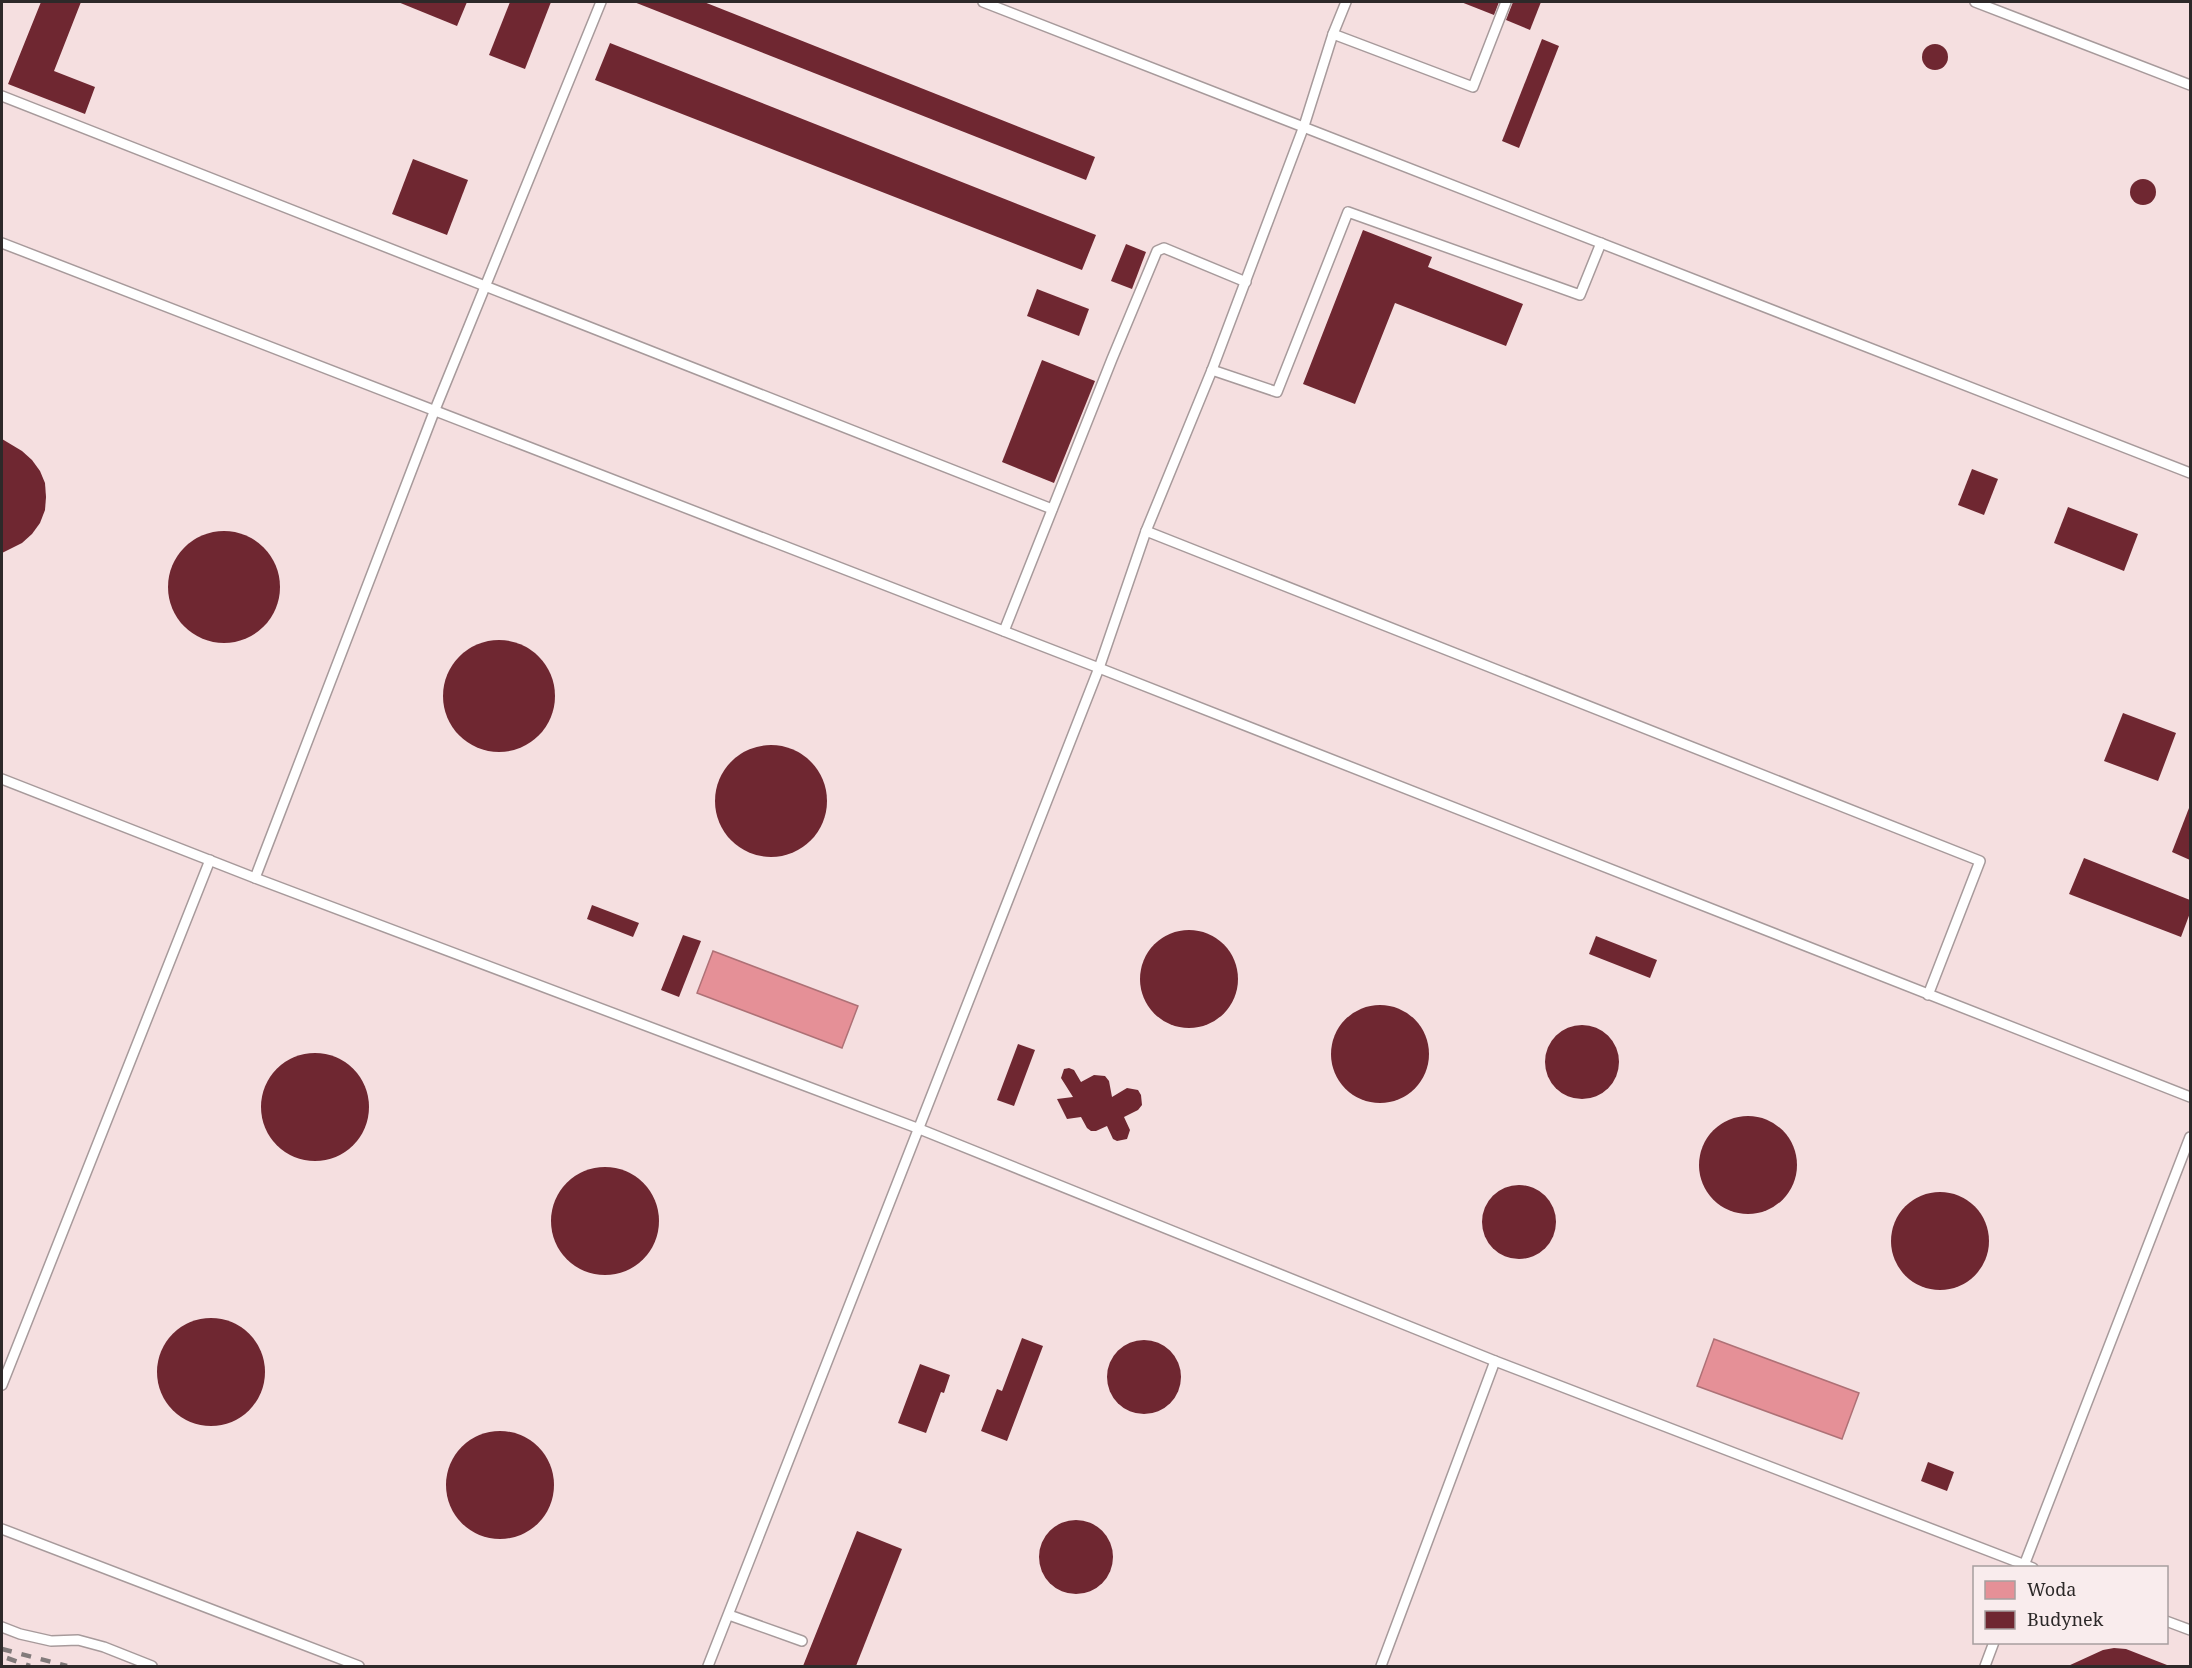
<svg xmlns="http://www.w3.org/2000/svg" width="2192" height="1668" font-family="'Noto Serif',serif">
<style>
.built{fill:#f5dfe0;fill-rule:evenodd}
.water{fill:#e59097;stroke:#ae7176;stroke-width:1.5}
.building{fill:#6f2731}
.lines{fill:none;stroke-linecap:round;stroke-linejoin:round}
.service-casing{stroke:#a79a9b;stroke-width:12}
.service{stroke:#fff;stroke-width:9}
.rail{stroke:#827b7b;stroke-width:4.5;stroke-dasharray:10 10;stroke-linecap:butt}
</style>
<rect width="100%" height="100%" fill="#f9eced"/>
<path class="built" d="M2,2H2190V1666H2ZM1974,1568H2166V1642H1974Z"/>
<g class="water">
<polygon points="713,951 858,1006 842,1048 697,993"/>
<polygon points="1714,1339 1859,1393 1842,1439 1697,1386"/>
</g>
<g class="building">
<polygon points="41,2 81,2 54,71 95,87 85,114 8,84"/>
<polygon points="398,2 467,2 457,26"/>
<polygon points="510,2 551,2 525,69 489,55"/>
<polygon points="634,2 704,2 1095,157 1086,180"/>
<polygon points="1461,2 1499,2 1494,15"/>
<polygon points="1513,2 1541,2 1530,30 1506,20"/>
<polygon points="1542,39 1559,46 1519,148 1502,141"/>
<polygon points="610,43 1096,235 1082,270 595,80"/>
<circle cx="1935" cy="57" r="13"/>
<polygon points="413,159 468,180 447,235 392,214"/>
<circle cx="2143" cy="192" r="13"/>
<polygon points="1363,230 1432,257 1428,267 1523,304 1506,346 1395,303 1355,404 1303,384"/>
<polygon points="1126,244 1146,252 1132,289 1111,281"/>
<polygon points="1037,289 1089,309 1079,336 1027,316"/>
<polygon points="1042,360 1095,381 1054,483 1002,462"/>
<polygon points="2,439 22,451 32,460 40,471 45,483 46,497 45,510 40,523 32,534 22,543 2,553"/>
<polygon points="1972,469 1998,479 1984,515 1958,505"/>
<polygon points="2068,507 2138,534 2124,571 2054,543"/>
<circle cx="224" cy="587" r="56"/>
<circle cx="499" cy="696" r="56"/>
<polygon points="2123,713 2176,733 2158,781 2104,761"/>
<circle cx="771" cy="801" r="56"/>
<polygon points="2189,808 2190,808 2190,860 2172,852"/>
<polygon points="2084,858 2190,900 2190,913 2181,937 2069,894"/>
<polygon points="592,905 639,923 633,937 587,919"/>
<circle cx="1189" cy="979" r="49"/>
<polygon points="683,935 701,941 679,997 661,990"/>
<polygon points="1596,936 1657,960 1650,978 1589,954"/>
<circle cx="1380" cy="1054" r="49"/>
<circle cx="1582" cy="1062" r="37"/>
<polygon points="1018,1044 1035,1050 1014,1106 997,1100"/>
<circle cx="315" cy="1107" r="54"/>
<polygon points="1069,1068 1074,1070 1081,1082 1094,1075 1105,1076 1109,1081 1112,1097 1127,1088 1138,1090 1141,1095 1142,1105 1138,1110 1124,1117 1130,1130 1127,1139 1117,1141 1113,1139 1107,1126 1096,1131 1091,1131 1087,1128 1081,1117 1067,1119 1057,1099 1073,1097 1061,1078 1064,1069"/>
<circle cx="1748" cy="1165" r="49"/>
<circle cx="605" cy="1221" r="54"/>
<circle cx="1519" cy="1222" r="37"/>
<circle cx="1940" cy="1241" r="49"/>
<circle cx="211" cy="1372" r="54"/>
<polygon points="1022,1338 1043,1346 1007,1441 981,1431 997,1389 1002,1391"/>
<circle cx="1144" cy="1377" r="37"/>
<polygon points="920,1364 950,1375 944,1393 941,1392 926,1433 898,1423"/>
<circle cx="500" cy="1485" r="54"/>
<polygon points="1928,1462 1954,1472 1947,1491 1921,1481"/>
<circle cx="1076" cy="1557" r="37"/>
<polygon points="857,1531 902,1549 856,1666 803,1666"/>
<polygon points="2114,1648 2126,1649 2167,1665 2167,1666 2068,1666 2103,1650"/>
</g>
<g class="lines">
<g class="service-casing">
<g id="service">
<polyline points="983,2 2190,473"/>
<polyline points="1975,2 2190,85"/>
<polyline points="1333,34 1473,87 1506,2"/>
<polyline points="2,96 1052,509"/>
<polyline points="2,243 1099,668 2190,1097"/>
<polyline points="1212,370 1277,392 1348,212 1580,295 1601,243"/>
<polyline points="1146,531 1980,861 1928,995"/>
<polyline points="1004,631 1112,359 1157,251 1164,248 1246,282"/>
<polyline points="2,779 255,878 917,1128 1495,1361 2033,1568"/>
<polyline points="255,878 434,412 601,2"/>
<polyline points="2,1385 210,860"/>
<polyline points="2,1529 359,1666"/>
<polyline points="2023,1568 2190,1137"/>
<polyline points="729,1615 802,1641"/>
<polyline points="2166,1621 2190,1630"/>
<polyline points="2,1627 20,1634 51,1641 78,1640 104,1647 152,1666"/>
<polyline points="708,1666 1099,668 1146,531 1212,370 1304,126 1333,34 1346,2"/>
<polyline points="1381,1666 1495,1361"/>
<polyline points="1985,1666 1994,1642"/>
</g>
</g>
<use href="#service" class="service"/>
<g class="rail">
<polyline points="2,1649 67,1666"/>
<polyline points="7,1658 30,1666"/>
</g>
</g>
<rect width="2192" height="1668" fill="none" stroke="#2d2929" stroke-width="6"/>
<rect x="1973" y="1566" width="195" height="78" fill="#f9eced" stroke="#a79e9f" stroke-width="1.5"/>
<rect x="1985" y="1581" width="30" height="18" fill="#e59097" stroke="#a79e9f" stroke-width="1.5"/>
<text x="2027" y="1596" font-size="18" fill="#2d2929">Woda</text>
<rect x="1985" y="1611" width="30" height="18" fill="#6f2731" stroke="#a79e9f" stroke-width="1.5"/>
<text x="2027" y="1626" font-size="18" fill="#2d2929">Budynek</text>
</svg>
